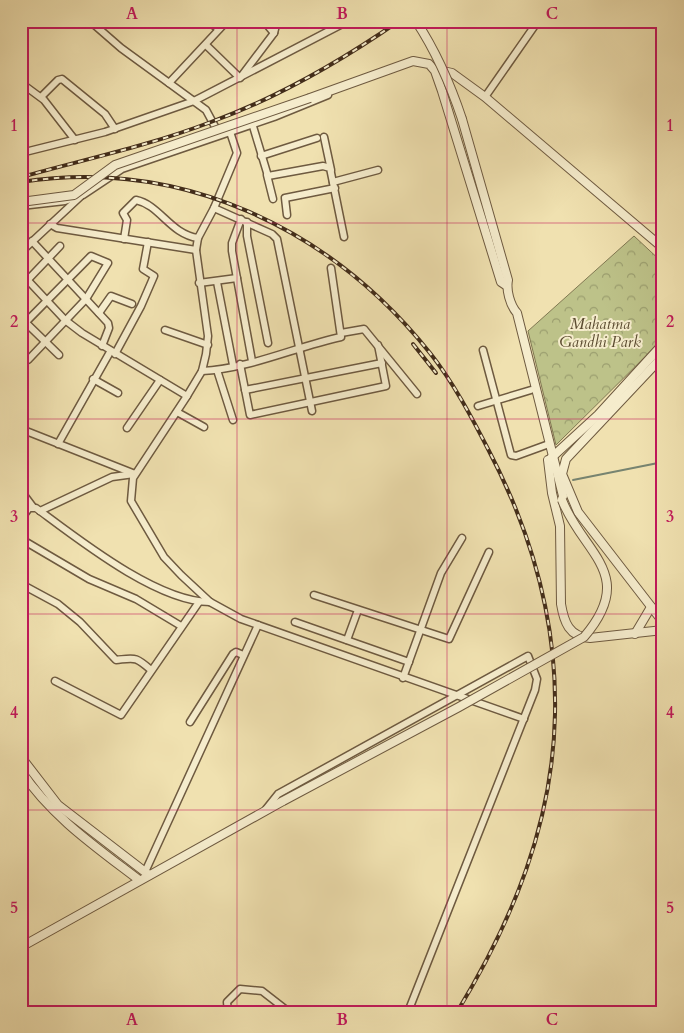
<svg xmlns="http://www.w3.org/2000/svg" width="684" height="1033" font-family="Cardo,serif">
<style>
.forest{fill:url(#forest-crowns);stroke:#807852}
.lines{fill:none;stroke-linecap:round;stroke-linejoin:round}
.stream{stroke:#778470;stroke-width:2}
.minor-casing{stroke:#6e5a40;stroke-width:9}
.tertiary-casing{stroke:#6e5a40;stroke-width:10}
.minor{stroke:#f5eccc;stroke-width:6}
.tertiary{stroke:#f5eccc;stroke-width:8}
.rail-casing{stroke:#432d1a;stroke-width:4}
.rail{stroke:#f5eccc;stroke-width:2;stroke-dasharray:5.5;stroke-linecap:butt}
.tertiary-bridge-casing{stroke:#6e5a40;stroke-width:10;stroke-linecap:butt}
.tertiary-bridge{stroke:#f5eccc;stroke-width:8}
.grid{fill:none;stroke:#c2185b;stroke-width:1;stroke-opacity:0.55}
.labels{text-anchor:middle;stroke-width:4;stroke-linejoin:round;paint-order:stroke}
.park-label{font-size:16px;font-style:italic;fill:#5b4b30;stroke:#f5eccc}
.neatline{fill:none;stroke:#c2185b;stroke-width:2}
.grid-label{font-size:16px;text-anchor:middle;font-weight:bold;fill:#c2185b}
</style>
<defs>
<pattern id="forest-crowns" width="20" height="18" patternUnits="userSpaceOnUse" patternTransform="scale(1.25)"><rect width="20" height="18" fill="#bdc289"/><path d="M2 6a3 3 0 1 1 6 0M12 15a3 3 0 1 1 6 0" fill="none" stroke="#9b9e6f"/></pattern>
</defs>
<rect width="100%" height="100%" fill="#f0e1b0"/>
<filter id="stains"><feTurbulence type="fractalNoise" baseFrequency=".004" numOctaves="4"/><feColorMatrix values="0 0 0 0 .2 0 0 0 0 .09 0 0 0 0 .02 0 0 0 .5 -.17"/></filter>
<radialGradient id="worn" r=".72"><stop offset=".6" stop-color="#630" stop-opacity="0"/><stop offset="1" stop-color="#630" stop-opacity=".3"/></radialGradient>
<polygon class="forest" points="634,236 663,263 663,339 556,445 528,331"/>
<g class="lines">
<polyline class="stream" points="573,480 663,462"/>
<g class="minor-casing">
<g id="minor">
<polyline points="90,21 121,48 206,110 219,134"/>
<polyline points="207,21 219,29"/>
<polyline points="274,33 277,21"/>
<polyline points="206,45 240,78 274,33 264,21"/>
<polyline points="21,83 44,100 75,140"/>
<polyline points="169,83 227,21"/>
<polyline points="41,97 58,80 62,79 105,114 115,129"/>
<polyline points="485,97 538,21"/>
<polyline points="252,123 268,176 323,166 330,168 344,237"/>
<polyline points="230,132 237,153 214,208 198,238 196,250 208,336 206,354 202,371 187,396 133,478 131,501 164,557 181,575 210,602 241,619 524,719"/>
<polyline points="324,137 331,170"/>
<polyline points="21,153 105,132 194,101 348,21"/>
<polyline points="261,156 317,138"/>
<polyline points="267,175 273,199"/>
<polyline points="333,182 378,170"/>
<polyline points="21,206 65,201 83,195 122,169 274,117 328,95"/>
<polyline points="214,208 272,234 277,239 312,411"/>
<polyline points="287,215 285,198 335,188"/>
<polyline points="241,219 232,243 232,251 252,361"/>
<polyline points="247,222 247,236 268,343"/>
<polyline points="50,224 57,228 196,250"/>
<path d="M124,239L127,220L123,213L136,200C160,205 170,234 198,238"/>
<polyline points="32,241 108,323 109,328 102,346"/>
<polyline points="21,252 81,196"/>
<polyline points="21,273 65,320 82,333 187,396"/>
<polyline points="217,282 233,365"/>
<polyline points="199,283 237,278"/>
<polyline points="21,287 60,246"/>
<polyline points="99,313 111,296 132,304"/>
<polyline points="21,318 59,355"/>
<polyline points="21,327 91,256 108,263 86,299 28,360"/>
<polyline points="165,330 208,345"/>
<polyline points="341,333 364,329 417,394"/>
<polyline points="483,350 511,455 516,456 549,444"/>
<polyline points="115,354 141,306 154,276 143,269 148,242"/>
<polyline points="240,364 250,415 386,386 378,345"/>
<polyline points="217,370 233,420"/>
<path d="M202,371C249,369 295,347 341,337L331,268"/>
<polyline points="93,379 118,393"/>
<polyline points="245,390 382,363"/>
<polyline points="478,406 531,390"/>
<polyline points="177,412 204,427"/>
<polyline points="127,428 160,380"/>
<polyline points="21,429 135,474"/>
<polyline points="58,444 110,352"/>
<polyline points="21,491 33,507"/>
<polyline points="40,511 112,477 134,474"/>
<path d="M21,519L29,508H36C78,539 157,602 210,602"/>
<polyline points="21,539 89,579 136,599 181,626"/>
<path d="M21,584L58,604L80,622L116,660C135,658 135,656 151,670"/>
<polyline points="314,595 449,639 489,552"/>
<polyline points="295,622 409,662"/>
<polyline points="21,630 23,628"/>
<polyline points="347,640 358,610"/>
<polyline points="403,678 441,573 462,538"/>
<polyline points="55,681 121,715 199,602"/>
<polyline points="190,722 233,654 236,652 243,655"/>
<polyline points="266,809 278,794 528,656 537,679 535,690 408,1012"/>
<polyline points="145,872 258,625"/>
<polyline points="228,1012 227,1002 240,989 262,991 289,1012"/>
</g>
</g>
<g class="tertiary-casing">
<g id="tertiary">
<polyline points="439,70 452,73 485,97 663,248"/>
<polyline points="310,98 413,61 429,64 435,71 442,91 501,282 507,286"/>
<path d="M462,119L508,280C506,290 510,305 517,313L563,496L562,500"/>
<polyline points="663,356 566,459 562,474 578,512 663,622"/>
<polyline points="550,459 598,415 663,344"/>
<path d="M548,460L552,493L560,526L561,604C564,622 569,637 590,638L663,630"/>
<polyline points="635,634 651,607"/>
<polyline points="21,757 58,805 149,875"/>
<path d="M21,771C52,817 96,847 139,880"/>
<polyline points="21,947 283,801"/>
</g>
</g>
<use href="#minor" class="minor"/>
<use href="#tertiary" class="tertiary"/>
<g class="rail-casing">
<g id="rail">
<path d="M25,176C87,159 151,145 211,122C277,98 341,61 399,21"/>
<path d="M21,182C182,157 331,229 430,353C453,382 471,416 488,449C531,531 557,620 555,714C553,823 513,920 457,1012"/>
<polyline points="413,344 436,373"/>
</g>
</g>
<use href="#rail" class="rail"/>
<g class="tertiary-bridge-casing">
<g id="tertiary-bridge">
<path d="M416,21C437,53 450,83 462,119"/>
<polyline points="21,202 74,195 115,165 310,98"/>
<path d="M283,801L459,707L584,637C638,574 583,554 562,500"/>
</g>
</g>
<use href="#tertiary-bridge" class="tertiary-bridge"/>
</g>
<path class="grid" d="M237,21V1012M447,21V1012M21,223H663M21,419H663M21,614H663M21,810H663"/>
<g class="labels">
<g class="park-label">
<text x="600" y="329">Mahatma<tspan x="600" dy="18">Gandhi Park</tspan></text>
</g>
</g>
<rect width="684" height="1033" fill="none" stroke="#f0e1b0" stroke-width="55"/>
<rect x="28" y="28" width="628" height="978" class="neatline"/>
<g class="grid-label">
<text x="132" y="19">A</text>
<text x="342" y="19">B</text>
<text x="552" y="19">C</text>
<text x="14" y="131">1</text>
<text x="670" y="131">1</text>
<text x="14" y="327">2</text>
<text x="670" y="327">2</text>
<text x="14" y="522">3</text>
<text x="670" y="522">3</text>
<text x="14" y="718">4</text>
<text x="670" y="718">4</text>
<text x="14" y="913">5</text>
<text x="670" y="913">5</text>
<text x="132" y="1025">A</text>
<text x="342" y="1025">B</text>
<text x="552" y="1025">C</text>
</g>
<rect width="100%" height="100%" filter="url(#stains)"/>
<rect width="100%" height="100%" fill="url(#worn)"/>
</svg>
